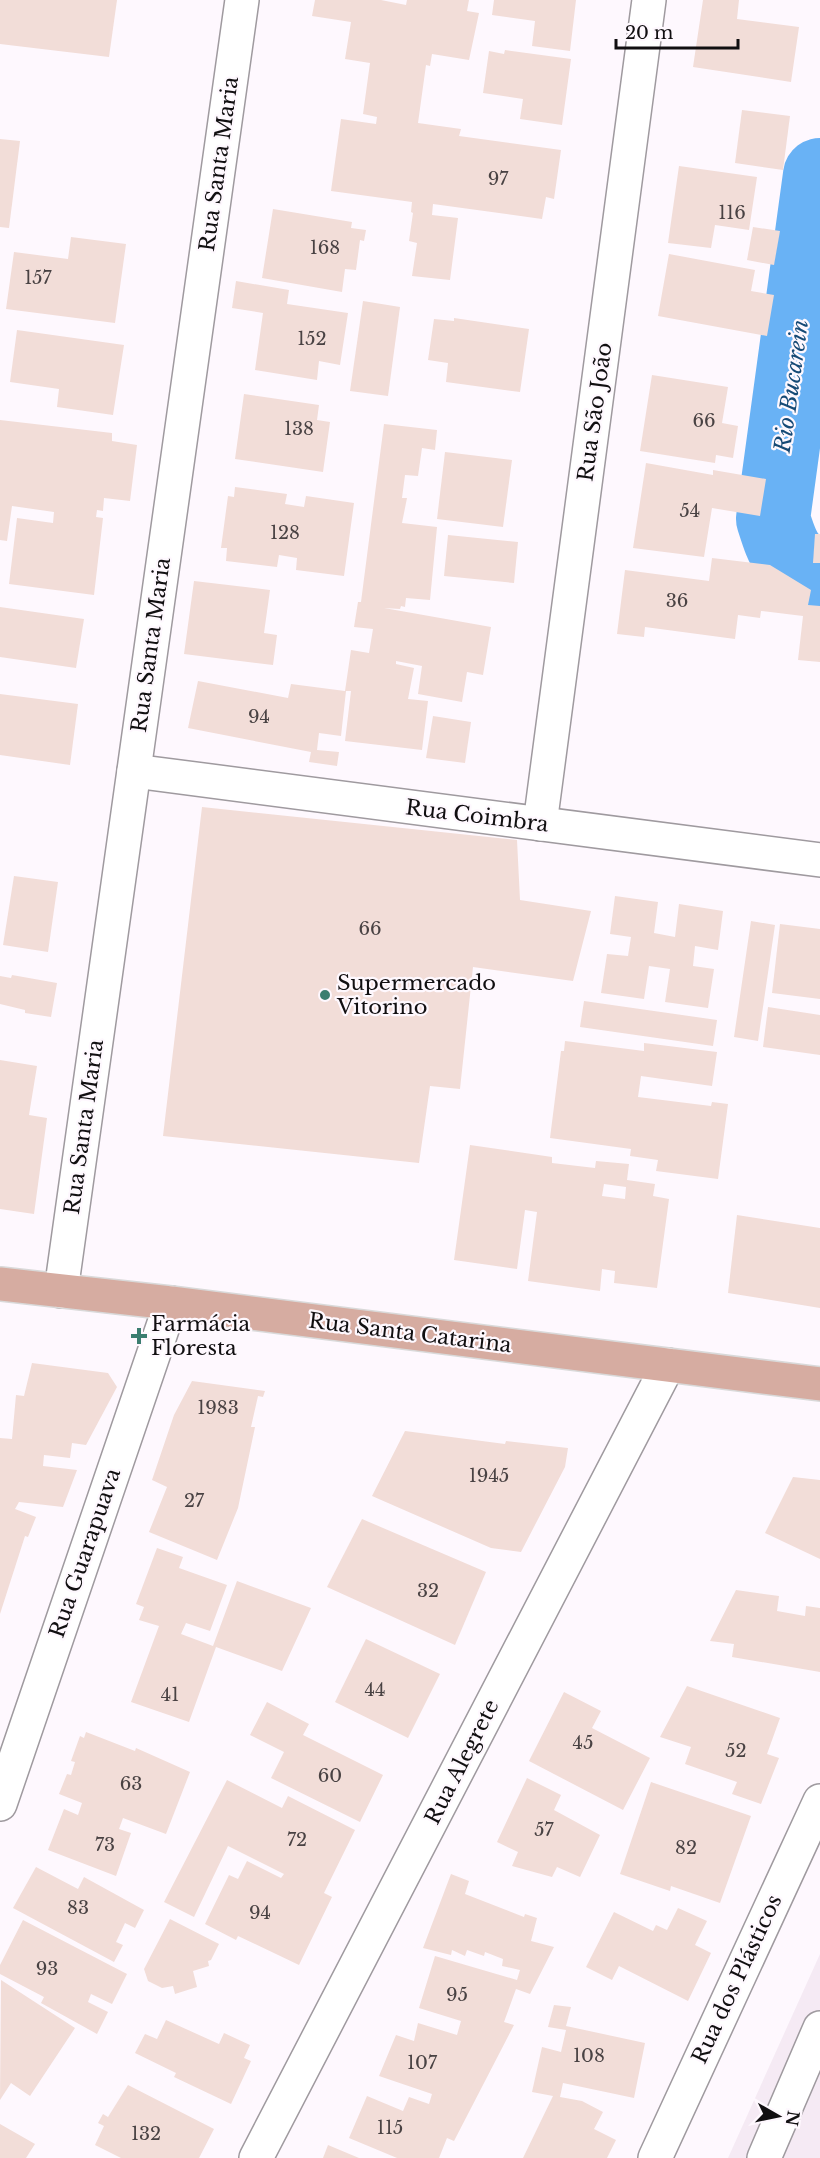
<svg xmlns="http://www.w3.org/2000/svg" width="820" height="2158" font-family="'Libre Baskerville',serif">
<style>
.built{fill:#f5eaf4}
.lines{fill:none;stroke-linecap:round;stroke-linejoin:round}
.river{stroke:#69b2f5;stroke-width:74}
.building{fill:#f2ddd8;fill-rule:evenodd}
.minor-casing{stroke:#9f9a9f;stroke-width:36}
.major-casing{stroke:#d9d9d9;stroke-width:36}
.minor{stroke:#fff;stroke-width:33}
.major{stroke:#d6aca1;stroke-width:33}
.poi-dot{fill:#3b7e70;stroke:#fef8fe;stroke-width:2}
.labels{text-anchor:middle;stroke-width:4.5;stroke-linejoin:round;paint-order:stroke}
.number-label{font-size:18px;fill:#494243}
.street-label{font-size:21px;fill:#110f11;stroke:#fef8fe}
.poi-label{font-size:21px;fill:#110f11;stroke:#fef8fe;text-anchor:start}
.water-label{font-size:22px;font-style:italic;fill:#164a76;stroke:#fef8fe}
</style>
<rect width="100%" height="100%" fill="#fef8fe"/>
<polygon class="built" points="820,1954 820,2158 728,2158"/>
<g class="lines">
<path class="river" d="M820,175L773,519C782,547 787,567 820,573"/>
</g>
<g class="building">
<polygon points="0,0 117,0 109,57 0,44"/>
<polygon points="315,0 381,0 406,5 407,0 469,0 467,11 479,13 469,60 432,54 430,66 426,65 418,123 461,129 459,136 561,150 554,199 546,197 542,219 433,204 432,215 458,218 450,280 412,276 417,243 409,241 413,213 411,212 412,202 331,191 341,119 376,124 377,117 363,114 370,63 345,59 351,22 312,16"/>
<polygon points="494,0 576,0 570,51 532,46 535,21 492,15"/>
<polygon points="703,0 739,0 737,19 799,27 791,82 693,67"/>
<polygon points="505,50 571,59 562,125 520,119 523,99 483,93 489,51 504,54"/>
<polygon points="742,110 790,116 783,170 735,163"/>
<polygon points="0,139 20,141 9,228 0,227"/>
<polygon points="679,166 757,177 749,230 715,225 711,248 668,243"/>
<polygon points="273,209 352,222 351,228 366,230 364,241 360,240 356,270 345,269 342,292 262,278"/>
<polygon points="753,227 780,231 774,265 747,260"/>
<polygon points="71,237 126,244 115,323 6,309 14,252 68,259"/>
<polygon points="669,254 755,270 751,291 774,295 767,336 658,316"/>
<polygon points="236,281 289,290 287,304 348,313 340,365 319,361 317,380 255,370 263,313 232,308"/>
<polygon points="363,301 400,307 388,396 350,391"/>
<polygon points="454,318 529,329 520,392 446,382 448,363 428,360 434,319 454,321"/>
<polygon points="17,330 124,345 113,415 57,407 59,389 10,382"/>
<polygon points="652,375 728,387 722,423 738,426 733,458 716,455 715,463 640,451"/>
<polygon points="244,394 319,405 317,420 330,422 323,472 235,459"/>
<polygon points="0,420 112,433 112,441 137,445 130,501 104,498 103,511 97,510 96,517 103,518 94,595 9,584 17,518 53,523 54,512 12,506 7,541 0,540"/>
<polygon points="384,424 437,430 435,450 422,448 418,476 405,475 402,498 407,498 402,523 437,527 430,600 406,598 405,607 401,606 400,609 384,608 491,627 483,675 467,672 462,702 418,694 422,666 396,661 396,664 414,668 408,699 428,701 422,750 345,741 351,691 346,691 341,736 319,733 317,750 339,752 337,766 309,762 311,752 188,728 198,681 288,698 291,684 345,691 351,650 369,653 373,629 354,627 358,602 361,602"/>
<polygon points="445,452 512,460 503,527 437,519"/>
<polygon points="646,463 713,475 713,470 766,479 760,516 712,508 704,557 633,548"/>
<polygon points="235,487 287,494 285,504 304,507 306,496 354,503 344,576 296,570 297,558 279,555 277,567 226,561 227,548 221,548 228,496 234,497"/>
<polygon points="815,534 820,534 820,563 813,563"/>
<polygon points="448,535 518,542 514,583 444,576"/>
<polygon points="712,558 770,565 811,590 808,605 820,606 820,662 798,660 803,616 761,611 760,618 738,615 735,639 645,627 644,637 617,634 625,570 709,581"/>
<polygon points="194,581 270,590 264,633 277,635 273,665 184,654"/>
<polygon points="0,607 84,619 76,668 0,657"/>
<polygon points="0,694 78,704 70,765 0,755"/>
<polygon points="433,716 471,722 465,763 426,758"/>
<polygon points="202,807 517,840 520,900 591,911 573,981 473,967 460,1089 430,1086 419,1163 163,1136"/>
<polygon points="14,876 58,882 48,952 3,945"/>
<polygon points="615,896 658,902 654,933 675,937 679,904 723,911 718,950 695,946 693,966 714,969 708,1008 665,1002 670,969 649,966 644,999 601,993 607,954 628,956 631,937 610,934"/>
<polygon points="751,921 775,925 758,1041 734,1037"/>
<polygon points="780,924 820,929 820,999 772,993"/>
<polygon points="12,975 57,983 51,1017 25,1013 25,1010 0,1004 0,976 11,978"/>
<polygon points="584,1001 717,1020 713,1046 580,1027"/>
<polygon points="768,1007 820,1015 820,1055 763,1047"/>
<polygon points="565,1041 644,1051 644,1043 717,1052 712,1086 641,1076 638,1097 711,1106 712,1102 728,1104 718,1179 656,1171 658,1160 630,1156 631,1149 550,1138 561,1051 564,1051"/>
<polygon points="0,1060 37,1066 29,1115 47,1118 34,1214 0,1209"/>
<path d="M470,1145L552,1157V1163L595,1168L596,1161L629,1164L627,1180L655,1184L653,1196L669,1199L657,1288L614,1283L615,1271L602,1269L600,1291L528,1281L537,1212L525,1210L517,1269L454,1260ZM604,1184L626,1187L625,1199L602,1196Z"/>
<polygon points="737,1215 820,1228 820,1308 728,1293"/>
<polygon points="32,1363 108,1373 117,1387 86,1445 72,1443 70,1458 44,1455 43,1466 77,1470 63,1507 19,1502 15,1509 36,1517 28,1537 25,1536 0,1614 0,1438 12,1439 16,1395 24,1396"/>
<polygon points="192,1381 265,1391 263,1397 258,1396 251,1427 255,1427 238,1508 217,1560 149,1532 167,1487 152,1480 174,1415"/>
<polygon points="405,1431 505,1444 506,1441 568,1448 565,1467 521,1552 491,1548 372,1496"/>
<polygon points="793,1477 820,1480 820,1559 765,1533"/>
<polygon points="362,1519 486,1572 455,1645 327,1587"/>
<polygon points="157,1548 183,1557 179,1568 227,1585 210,1631 186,1623 181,1634 213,1646 237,1581 311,1608 282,1671 216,1647 189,1722 131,1702 159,1626 139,1620 144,1607 136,1604"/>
<polygon points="736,1590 779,1596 777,1611 805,1616 806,1606 820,1608 820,1672 732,1657 734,1644 710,1641"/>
<polygon points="366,1639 440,1674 408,1738 335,1702"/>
<polygon points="687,1686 780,1718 767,1754 779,1758 761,1804 732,1794 737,1782 685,1764 691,1747 660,1737"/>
<polygon points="564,1692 601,1711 592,1728 650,1758 623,1810 529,1761"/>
<polygon points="267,1702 309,1724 303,1735 383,1775 360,1822 271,1778 284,1752 250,1735"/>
<polygon points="86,1732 135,1751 136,1748 190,1772 166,1834 123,1818 119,1829 131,1833 116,1876 48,1850 64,1809 78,1815 82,1803 59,1794 67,1774 71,1775 75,1762 71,1761 80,1736 84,1738"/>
<polygon points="527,1778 561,1795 554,1810 600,1835 580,1877 557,1867 552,1877 512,1866 518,1852 497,1842"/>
<polygon points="227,1780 282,1808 288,1796 355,1830 324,1893 332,1897 299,1965 238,1936 236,1940 205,1924 229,1875 238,1879 247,1861 281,1878 284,1874 228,1846 194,1917 164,1902"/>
<polygon points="651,1782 751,1816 720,1903 671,1886 670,1891 620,1874"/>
<polygon points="36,1867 78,1889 84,1877 144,1910 135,1928 125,1923 116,1942 123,1945 114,1962 13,1908"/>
<polygon points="451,1874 469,1881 465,1894 524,1917 525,1914 537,1918 531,1941 554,1947 530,1994 516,1989 504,2022 514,2025 454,2141 447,2138 439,2158 397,2158 349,2138 367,2096 403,2111 409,2097 429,2104 432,2094 379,2076 396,2035 414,2041 418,2023 457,2035 461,2021 419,2008 435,1956 517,1980 520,1970 502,1966 503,1959 485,1952 484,1956 467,1950 465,1956 452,1950 451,1955 423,1948"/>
<polygon points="678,1908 707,1921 695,1945 711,1953 688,2001 619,1966 612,1980 586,1967 614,1912 653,1931 656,1925 667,1930"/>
<polygon points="170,1919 219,1944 211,1960 208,1961 209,1966 193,1971 197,1987 175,1994 173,1986 162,1988 148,1981 144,1969"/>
<polygon points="23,1920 127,1974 112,2004 91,1994 88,2002 108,2012 97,2034 41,2003 44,1997 0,1974 0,1965"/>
<polygon points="1,1980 75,2028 30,2096 11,2083 0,2100"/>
<polygon points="554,2005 571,2007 566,2026 645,2043 634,2098 563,2083 560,2097 582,2101 603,2112 594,2129 616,2140 607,2158 523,2158 553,2096 532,2092 542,2047 561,2052 566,2030 548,2027"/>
<polygon points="166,2020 219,2044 224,2033 250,2045 244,2058 251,2061 231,2104 174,2077 176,2073 135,2053 145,2034 157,2039"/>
<polygon points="128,2085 214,2129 199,2158 121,2158 95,2145 104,2126 98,2123 103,2114 108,2117"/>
<polygon points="0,2124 35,2144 26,2158 0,2158"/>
<polygon points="328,2145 359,2158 323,2158"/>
</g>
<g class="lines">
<g class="minor-casing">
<g id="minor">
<polyline points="134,771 820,860"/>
<polyline points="540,824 649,0"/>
<polyline points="61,1291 242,0"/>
<polyline points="0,1804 171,1303"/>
<polyline points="256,2158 668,1365"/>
<polyline points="655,2158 820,1801"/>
<polyline points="764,2158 820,2028"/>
</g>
</g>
<g class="major-casing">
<polyline id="major" points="0,1284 171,1303 820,1384"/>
</g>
<use href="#minor" class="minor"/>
<use href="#major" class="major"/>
</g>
<g class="poi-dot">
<circle cx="325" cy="995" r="6"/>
<path d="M136 1327h6v6h6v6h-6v6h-6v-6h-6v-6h6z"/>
</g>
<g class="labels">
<g class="number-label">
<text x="498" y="185">97</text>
<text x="732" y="219">116</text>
<text x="325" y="254">168</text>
<text x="38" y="284">157</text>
<text x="312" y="345">152</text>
<text x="704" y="427">66</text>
<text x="299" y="435">138</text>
<text x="690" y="517">54</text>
<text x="285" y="539">128</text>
<text x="677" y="607">36</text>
<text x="259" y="723">94</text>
<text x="370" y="935">66</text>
<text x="218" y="1414">1983</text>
<text x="489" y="1482">1945</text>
<text x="194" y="1507">27</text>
<text x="428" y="1597">32</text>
<text x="375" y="1696">44</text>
<text x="170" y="1701">41</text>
<text x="583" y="1749">45</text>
<text x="736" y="1757">52</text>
<text x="330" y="1782">60</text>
<text x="131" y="1790">63</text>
<text x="544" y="1836">57</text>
<text x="297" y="1846">72</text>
<text x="105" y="1851">73</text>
<text x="686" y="1854">82</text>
<text x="78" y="1914">83</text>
<text x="260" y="1919">94</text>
<text x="47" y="1975">93</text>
<text x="457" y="2001">95</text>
<text x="589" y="2062">108</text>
<text x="422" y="2069">107</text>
<text x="390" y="2134">115</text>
<text x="146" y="2140">132</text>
</g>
<g class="street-label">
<text transform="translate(219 164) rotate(-82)" y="7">Rua Santa Maria</text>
<text transform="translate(595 412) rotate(-82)" y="7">Rua São João</text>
<text transform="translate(151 645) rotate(-82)" y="7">Rua Santa Maria</text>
<text transform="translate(477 816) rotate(7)" y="7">Rua Coimbra</text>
<text transform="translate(84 1127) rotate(-82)" y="7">Rua Santa Maria</text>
<text transform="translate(410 1333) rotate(7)" y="7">Rua Santa Catarina</text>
<text transform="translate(85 1553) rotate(-71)" y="7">Rua Guarapuava</text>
<text transform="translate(462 1762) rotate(-63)" y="7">Rua Alegrete</text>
<text transform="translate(737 1979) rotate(-65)" y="7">Rua dos Plásticos</text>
</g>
<g class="poi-label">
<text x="337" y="990">Supermercado<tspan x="337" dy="24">Vitorino</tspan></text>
<text x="151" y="1331">Farmácia<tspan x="151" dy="24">Floresta</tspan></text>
</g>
<g class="water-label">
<text transform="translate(791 386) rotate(-82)" y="8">Rio Bucarein</text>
</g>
</g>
<g transform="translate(778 2116) rotate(99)" stroke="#fef8fe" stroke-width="4.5" paint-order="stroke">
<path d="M0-4.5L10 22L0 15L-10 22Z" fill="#110f11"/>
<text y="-9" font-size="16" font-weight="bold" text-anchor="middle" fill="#110f11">N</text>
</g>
<path d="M616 39v9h122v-9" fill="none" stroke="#110f11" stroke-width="3"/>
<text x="625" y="39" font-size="18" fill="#110f11" stroke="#fef8fe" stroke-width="4.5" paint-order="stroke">20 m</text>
</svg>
